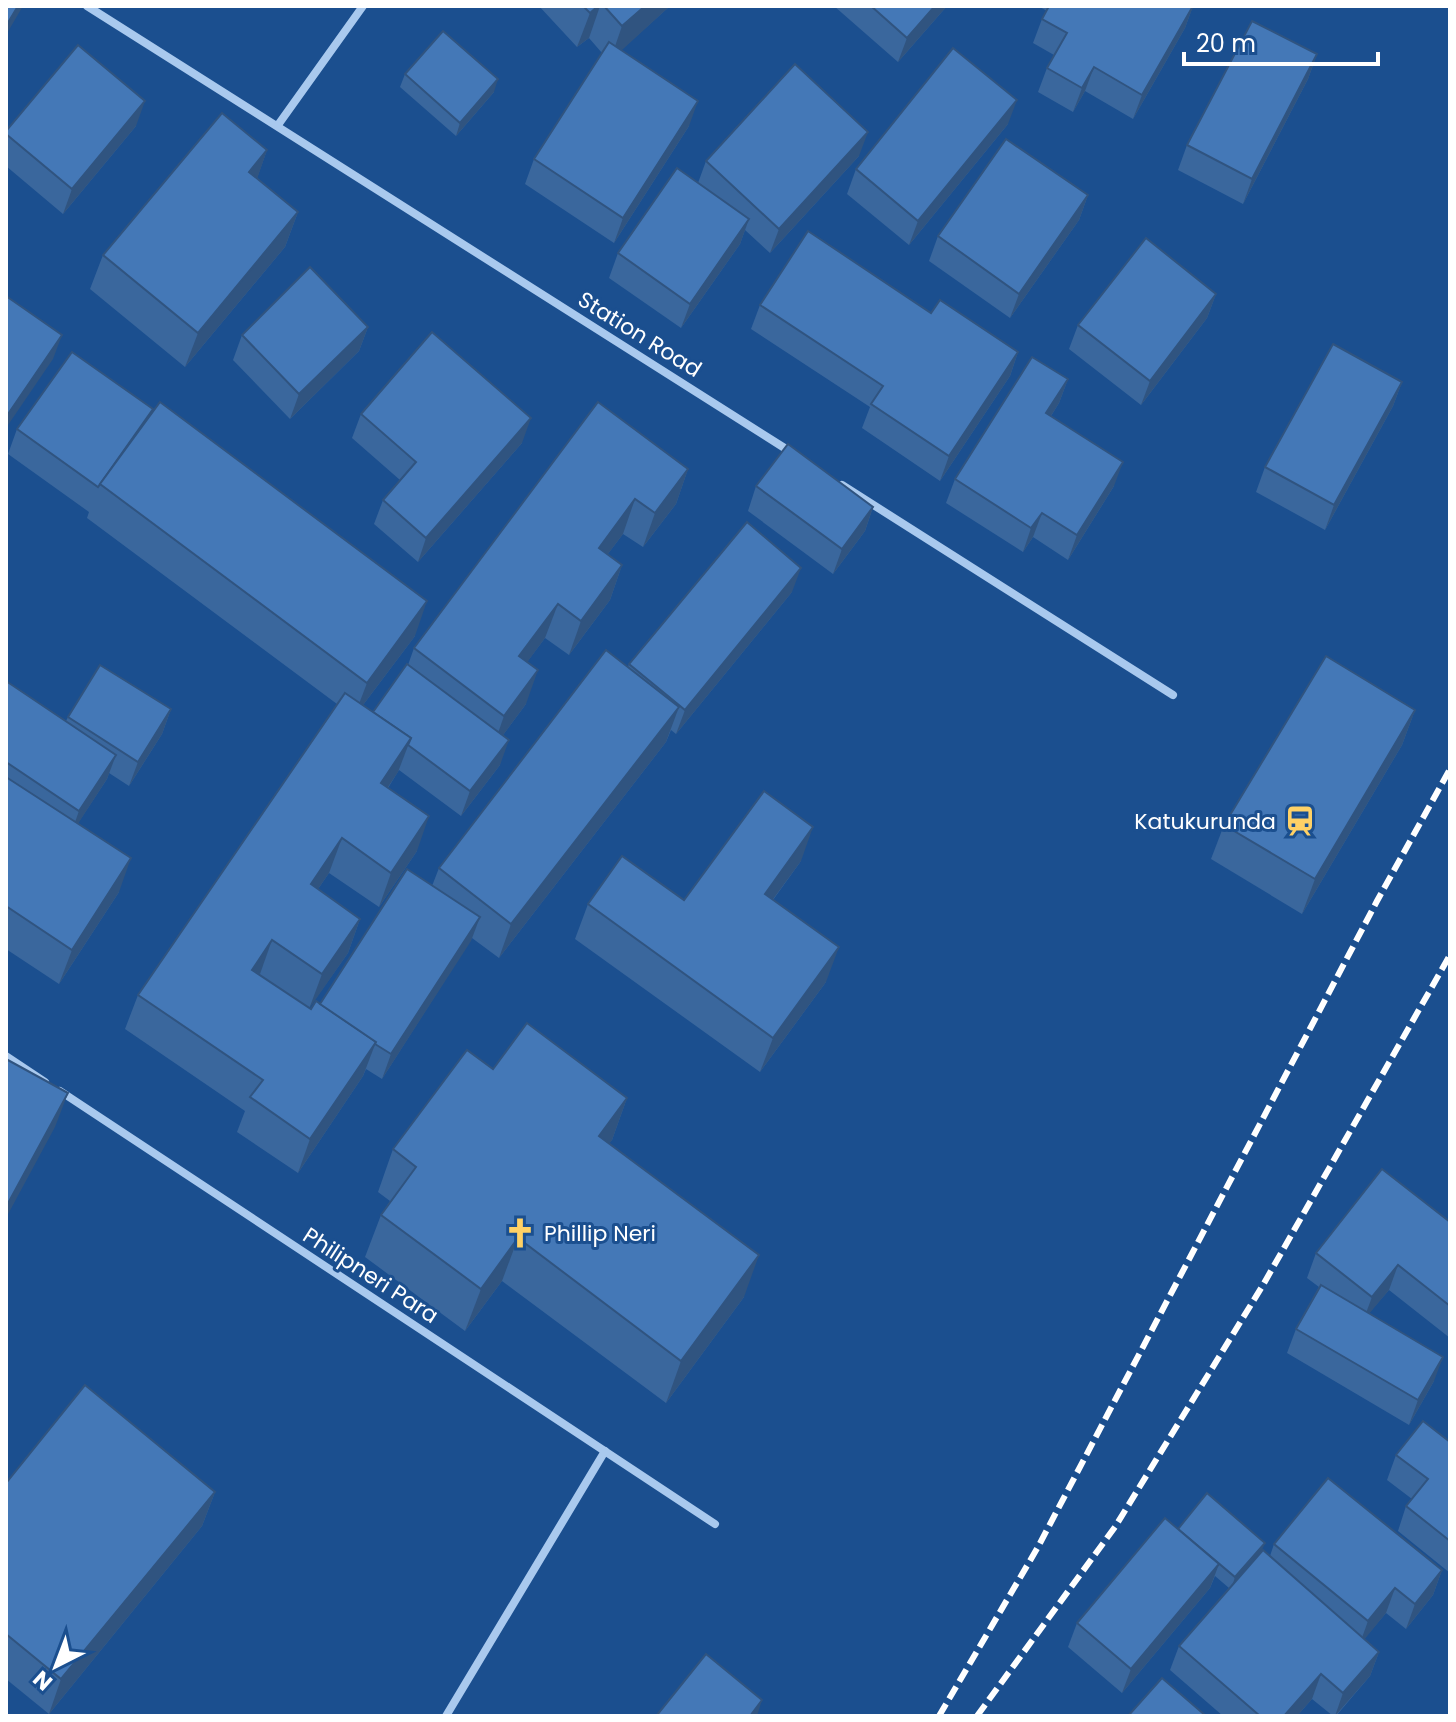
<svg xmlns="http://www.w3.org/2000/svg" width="1456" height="1722" font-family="Poppins,sans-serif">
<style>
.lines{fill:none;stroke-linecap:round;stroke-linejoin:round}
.minor{stroke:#a9c9ee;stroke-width:8}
.rail{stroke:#fff;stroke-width:6;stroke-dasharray:14 6;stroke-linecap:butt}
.wall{fill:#3a679d}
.shaded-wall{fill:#305480}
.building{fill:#4478b7;stroke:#305480;stroke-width:2}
.labels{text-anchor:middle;stroke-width:6;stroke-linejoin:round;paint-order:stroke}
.street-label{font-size:22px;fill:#fff;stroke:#1b4f8f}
.poi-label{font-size:22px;fill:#fff;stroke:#1b4f8f;text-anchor:end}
</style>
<rect width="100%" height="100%" fill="#1b4f8f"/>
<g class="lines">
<g class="minor">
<polyline points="87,6 794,454"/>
<polyline points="278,125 363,6"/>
<polyline points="842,485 1173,695"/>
<polyline points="6,1056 45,1082"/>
<polyline points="60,1091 715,1524"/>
<polyline points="446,1716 605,1451"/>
</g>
<g class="rail">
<polyline points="939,1716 1038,1547 1377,901 1450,769"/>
<polyline points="977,1716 1115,1527 1263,1285 1450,955"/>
</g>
</g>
<g class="wall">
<polygon points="539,6 670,6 621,50 689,126 614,243 525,184 534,159 602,53 589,38 577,47"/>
<polygon points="834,6 947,6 898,62"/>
<polygon points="1038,6 1193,6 1185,28 1133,119 1085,91 1073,112 1038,92 1047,68 1054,55 1033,43 1042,19 1047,11"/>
<polygon points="1317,54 1308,79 1243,204 1178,170 1187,145"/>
<polygon points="405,74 494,92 456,136 400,87"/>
<polygon points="1008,124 909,245 847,194 856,169"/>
<polygon points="136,126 63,214 6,166 6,131"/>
<polygon points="267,150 257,178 298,212 285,247 185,367 90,289 103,255"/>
<polygon points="859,156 770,253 745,230 740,244 681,328 609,278 618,253 698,183 706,161"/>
<polygon points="1088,195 1079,220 1010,318 929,261 938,236"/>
<polygon points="1216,294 1207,318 1141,405 1069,349 1078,325"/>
<polygon points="760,305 931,313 1018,352 1010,376 940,481 862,428 870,407 751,329"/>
<polygon points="368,327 359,351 290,419 233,360 242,335"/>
<polygon points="1068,379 1059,403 1051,416 1114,486 1068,560 1033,537 1023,552 946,503 955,479"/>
<polygon points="1402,382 1393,406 1325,530 1256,492 1265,467"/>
<polygon points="598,402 688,469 676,504 643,547 623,534 607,555 622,565 610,600 569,655 545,638 527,662 526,704 503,735 500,765 461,816 399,770 388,788 417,851 379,907 329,873 318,889 360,919 348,953 309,1008 311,1009 320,1004 432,886 439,868 628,667 629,664 792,592 676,734 671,730 666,742 499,958 472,938 382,1079 366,1069 363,1076 298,1173 237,1132 245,1111 125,1029 138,995 337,704 87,518 89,512 8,454 17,429 151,414 415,636 363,705 373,712 408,665 414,648"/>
<polygon points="361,414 522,443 418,562 374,524 383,500 400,480 352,438"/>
<polygon points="756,486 873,507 865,531 833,574 748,511"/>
<polygon points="6,681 66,721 68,717 171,709 162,734 129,786 109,773 107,779 78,823 119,892 59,984 6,949"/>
<polygon points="1415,710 1402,745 1302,914 1211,859 1224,825"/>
<polygon points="801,861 773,900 826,982 760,1072 575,939 588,904 684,900"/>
<polygon points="493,1069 627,1098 612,1140 609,1143 744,1297 666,1403 502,1281 465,1331 365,1257 381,1215 390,1201 378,1192 393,1149"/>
<polygon points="1450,1222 1450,1338 1389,1290 1369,1313 1434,1381 1409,1425 1287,1353 1296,1329 1319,1287 1307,1278 1316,1253"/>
<polygon points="1450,1442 1450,1573 1398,1531 1406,1506 1412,1499 1387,1480 1396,1455"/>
<polygon points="6,1483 215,1492 202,1526 49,1714 6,1679"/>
<polygon points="1178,1529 1270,1556 1274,1544 1442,1570 1433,1595 1406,1629 1386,1613 1364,1639 1379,1652 1370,1676 1336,1716 1333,1716 1312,1699 1297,1716 1223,1716 1170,1670 1179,1646 1229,1588 1215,1576 1210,1588 1122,1693 1068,1647 1077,1623"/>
</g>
<g class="shaded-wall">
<polygon points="18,6 23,6 6,35 6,26"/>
<polygon points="598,6 600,6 589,38 577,47 590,13"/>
<polygon points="645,6 670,6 610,61 622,26"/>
<polygon points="935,6 947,6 898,62 907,38"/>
<polygon points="1193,6 1185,28 1133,119 1142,95"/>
<polygon points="1317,54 1308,79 1243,204 1252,179"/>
<polygon points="1094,67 1085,91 1073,112 1082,88"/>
<polygon points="498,79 494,92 456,136 460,123"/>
<polygon points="1017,100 1008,124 909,245 918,221"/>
<polygon points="145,101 136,126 63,214 72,189"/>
<polygon points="698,101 689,126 614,243 623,218"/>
<polygon points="868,132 859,156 770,253 779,229"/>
<polygon points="267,150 255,185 249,172"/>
<polygon points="1088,195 1079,220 1010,318 1019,294"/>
<polygon points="298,212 285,247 185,367 198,333"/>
<polygon points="749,219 740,244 681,328 690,304"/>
<polygon points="1216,294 1207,318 1141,405 1150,381"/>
<polygon points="368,327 359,351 290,419 299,394"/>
<polygon points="62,335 53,359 6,428 6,417"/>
<polygon points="1018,352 1010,376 940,481 949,456"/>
<polygon points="1068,379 1059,403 1037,438 1046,413"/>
<polygon points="1402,382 1393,406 1325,530 1334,505"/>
<polygon points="531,418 522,443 418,562 426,538"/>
<polygon points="1123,462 1114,486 1068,560 1077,535"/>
<polygon points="688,469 676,504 643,547 655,513"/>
<polygon points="635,499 623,534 586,583 599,548"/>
<polygon points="873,507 865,531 833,574 842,549"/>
<polygon points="1042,513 1033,537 1023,552 1031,528"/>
<polygon points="622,565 610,600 569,655 581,621"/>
<polygon points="801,568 792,592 676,734 685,710"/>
<polygon points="427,601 415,636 354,717 367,683"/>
<polygon points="558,604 545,638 506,691 519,656"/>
<polygon points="538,670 526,704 492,750 504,716"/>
<polygon points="679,707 666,742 499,958 511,924"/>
<polygon points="171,709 162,734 129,786 138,762"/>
<polygon points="1415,710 1402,745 1302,914 1315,879"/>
<polygon points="411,738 398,772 368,817 381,783"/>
<polygon points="509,740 500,765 461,816 470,791"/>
<polygon points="116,755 107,779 70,836 79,811"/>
<polygon points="429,816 417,851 379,907 391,873"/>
<polygon points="813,827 801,861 752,928 765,894"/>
<polygon points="342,838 329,873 298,918 311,884"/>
<polygon points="131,858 119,892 59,984 72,950"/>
<polygon points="480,917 471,941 382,1079 391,1054"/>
<polygon points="360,919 348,953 309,1009 322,974"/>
<polygon points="272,940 260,974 252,970"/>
<polygon points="839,947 826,982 760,1072 773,1038"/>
<polygon points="376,1042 363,1076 298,1173 310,1139"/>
<polygon points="68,1093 55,1127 6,1218 6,1207"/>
<polygon points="627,1098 612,1140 583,1178 599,1136"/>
<polygon points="518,1238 502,1281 465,1331 481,1289"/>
<polygon points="759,1255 744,1297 666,1403 681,1361"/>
<polygon points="1398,1265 1389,1290 1363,1321 1372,1297"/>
<polygon points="1443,1357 1434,1381 1409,1425 1418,1400"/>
<polygon points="215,1492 202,1526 49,1714 61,1679"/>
<polygon points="1265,1543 1260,1555 1231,1590 1235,1577"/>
<polygon points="1219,1564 1210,1588 1122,1693 1131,1669"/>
<polygon points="1442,1570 1433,1595 1406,1629 1415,1604"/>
<polygon points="1395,1588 1386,1613 1359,1646 1368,1621"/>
<polygon points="1379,1652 1370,1676 1335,1716 1343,1693"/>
<polygon points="1321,1674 1312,1699 1297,1716 1284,1716"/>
<polygon points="762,1700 757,1716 750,1716"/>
</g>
<g class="building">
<polygon points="6,6 18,6 6,26"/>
<polygon points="583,6 598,6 590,13"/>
<polygon points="604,6 645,6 622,26"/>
<polygon points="871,6 935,6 907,38"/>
<polygon points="1049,6 1193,6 1142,95 1094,67 1082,88 1047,68 1067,33 1042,19"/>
<polygon points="1252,21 1317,54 1252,179 1187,145"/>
<polygon points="443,31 498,79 460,123 405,74"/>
<polygon points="609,42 698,101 623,218 534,159"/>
<polygon points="78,45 145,101 72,189 6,134 6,131"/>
<polygon points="953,48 1017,100 918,221 856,169"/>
<polygon points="795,64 868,132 779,229 706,161"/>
<polygon points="222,113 267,150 249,172 298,212 198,333 103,255"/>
<polygon points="1006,139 1088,195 1019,294 938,236"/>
<polygon points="677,168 749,219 690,304 618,253"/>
<polygon points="808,231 931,313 940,300 1018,352 949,456 871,404 883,386 760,305"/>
<polygon points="1146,238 1216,294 1150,381 1078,325"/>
<polygon points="310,267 368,327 299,394 242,335"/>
<polygon points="6,296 62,335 6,417"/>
<polygon points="432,332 531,418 426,538 383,500 416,462 361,414"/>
<polygon points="1333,344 1402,382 1334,505 1265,467"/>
<polygon points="72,352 153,409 98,487 17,429"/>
<polygon points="1032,357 1068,379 1046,413 1123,462 1077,535 1042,513 1031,528 955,479"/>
<polygon points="160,402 427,601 367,683 100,484"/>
<polygon points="598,402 688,469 655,513 635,499 599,548 622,565 581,621 558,604 519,656 538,670 504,716 414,648"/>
<polygon points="788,444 873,507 842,549 756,486"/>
<polygon points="747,522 801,568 685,710 629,664"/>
<polygon points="606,650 679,707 511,924 439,868"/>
<polygon points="1326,656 1415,710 1315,879 1224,825"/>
<polygon points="407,664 509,740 470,791 408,745 411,738 373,712"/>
<polygon points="100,665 171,709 138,762 68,717"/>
<polygon points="6,681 116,755 79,811 6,762"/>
<polygon points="345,693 411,738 381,783 429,816 391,873 342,838 311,884 360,919 322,974 272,940 252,970 311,1009 316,1001 376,1042 310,1139 250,1097 263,1080 138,995"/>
<polygon points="6,777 131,858 72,950 6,906"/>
<polygon points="764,791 813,827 765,894 839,947 773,1038 588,904 622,856 684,900"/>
<polygon points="407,869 480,917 391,1054 375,1044 376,1042 320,1004"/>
<polygon points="527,1023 627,1098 599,1136 759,1255 681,1361 518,1238 481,1289 381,1215 416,1167 393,1149 467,1050 493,1069"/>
<polygon points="6,1059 68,1093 6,1207"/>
<polygon points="1382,1169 1450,1222 1450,1306 1398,1265 1372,1297 1316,1253"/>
<polygon points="1321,1285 1443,1357 1418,1400 1296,1329"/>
<polygon points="85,1385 215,1492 61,1679 6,1634 6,1483"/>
<polygon points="1423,1421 1450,1442 1450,1541 1406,1506 1428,1479 1396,1455"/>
<polygon points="1328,1478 1442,1570 1415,1604 1395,1588 1368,1621 1274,1544"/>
<polygon points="1207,1493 1265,1543 1235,1577 1178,1529"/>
<polygon points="1165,1518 1219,1564 1131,1669 1077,1623"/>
<polygon points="1263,1550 1379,1652 1343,1693 1321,1674 1284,1716 1260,1716 1179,1646"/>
<polygon points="706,1654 762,1700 750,1716 659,1716 657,1715"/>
<polygon points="1162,1678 1206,1716 1128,1716"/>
</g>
<defs>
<g id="station-bare" transform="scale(2.4)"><path d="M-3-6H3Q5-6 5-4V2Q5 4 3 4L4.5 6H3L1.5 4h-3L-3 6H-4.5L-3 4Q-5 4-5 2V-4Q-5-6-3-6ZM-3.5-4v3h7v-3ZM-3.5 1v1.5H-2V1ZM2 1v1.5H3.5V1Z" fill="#ffd166" stroke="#1b4f8f" stroke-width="2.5" paint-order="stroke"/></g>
<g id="church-bare" transform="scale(2.4)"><path d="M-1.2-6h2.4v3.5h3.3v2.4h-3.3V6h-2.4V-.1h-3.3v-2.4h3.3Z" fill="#ffd166" stroke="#1b4f8f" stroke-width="2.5" paint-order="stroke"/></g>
</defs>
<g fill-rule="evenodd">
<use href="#station-bare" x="1300" y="821"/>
<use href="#church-bare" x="520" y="1233"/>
</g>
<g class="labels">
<g class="street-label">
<text transform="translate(640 334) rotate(32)" y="8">Station Road</text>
<text transform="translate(371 1275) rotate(33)" y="8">Philipneri Para</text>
</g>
<g class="poi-label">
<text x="1276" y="829">Katukurunda</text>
<text x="544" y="1241" text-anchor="start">Phillip Neri</text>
</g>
</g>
<rect width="1456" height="1722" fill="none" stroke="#ffffff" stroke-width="16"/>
<g transform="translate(56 1666) rotate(222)" stroke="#1b4f8f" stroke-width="6" paint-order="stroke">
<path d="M0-6L14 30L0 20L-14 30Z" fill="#ffffff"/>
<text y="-12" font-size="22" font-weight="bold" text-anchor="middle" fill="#ffffff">N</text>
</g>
<path d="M1184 52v12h194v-12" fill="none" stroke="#ffffff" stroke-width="4"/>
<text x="1196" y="52" font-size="24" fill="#ffffff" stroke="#1b4f8f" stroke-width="6" paint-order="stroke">20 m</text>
</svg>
